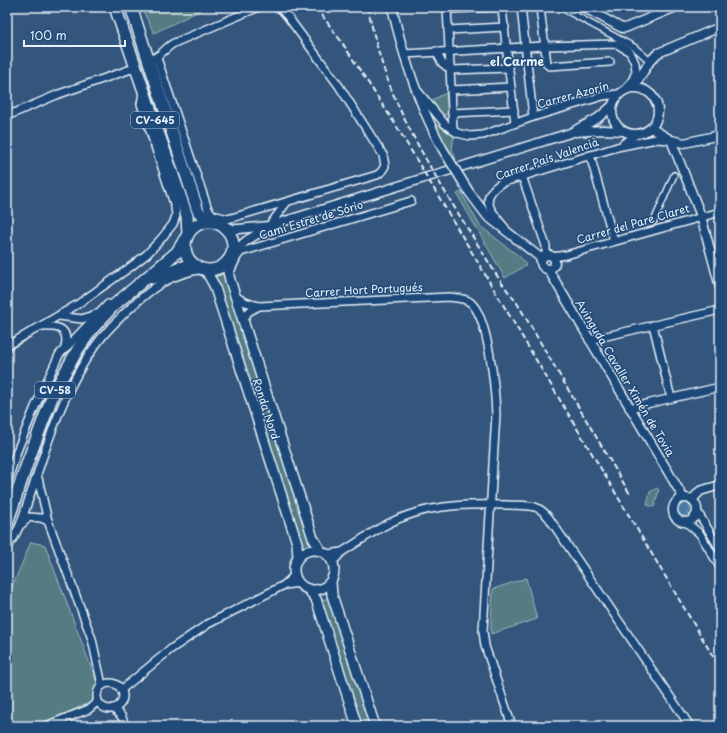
<svg xmlns="http://www.w3.org/2000/svg" width="727" height="733" font-family="'Playpen Sans',sans-serif">
<style>
.green{fill:#557c83;stroke:#9eb6be}
.water{fill:#4879a5;stroke:#88a9c6}
.lines{fill:none;stroke-linecap:round;stroke-linejoin:round}
.pedestrian-casing{stroke:#e8f1f8;stroke-width:8}
.minor-casing{stroke:#e8f1f8;stroke-width:10}
.tertiary-casing{stroke:#e8f1f8;stroke-width:11}
.secondary-casing{stroke:#e8f1f8;stroke-width:12}
.primary-casing{stroke:#e8f1f8;stroke-width:14}
.pedestrian{stroke:#1f4a7a;stroke-width:5}
.minor{stroke:#1f4a7a;stroke-width:7}
.tertiary{stroke:#1f4a7a;stroke-width:8}
.secondary{stroke:#1f4a7a;stroke-width:9}
.primary{stroke:#1f4a7a;stroke-width:11}
.rail{stroke:#e8f1f8;stroke-width:2;stroke-dasharray:6 3;stroke-linecap:butt}
.tertiary-bridge-casing{stroke:#e8f1f8;stroke-width:11;stroke-linecap:butt}
.tertiary-bridge{stroke:#1f4a7a;stroke-width:8}
.labels{text-anchor:middle;stroke-width:3;stroke-linejoin:round;paint-order:stroke}
.shield{fill:#1f4a7a;stroke:#acbfd2;stroke-width:1}
.shield-label{font-size:10px;font-weight:bold;fill:#e8f1f8}
.street-label{font-size:11px;fill:#e8f1f8;stroke:#1f4a7a}
.neighbourhood-label{font-size:12px;font-weight:bold;fill:#e8f1f8;stroke:#1f4a7a}
</style>
<rect width="100%" height="100%" fill="#34567d"/>
<filter id="ink" filterUnits="userSpaceOnUse"><feTurbulence type="fractalNoise" baseFrequency=".025" numOctaves="2"/><feDisplacementMap in="SourceGraphic" scale="8" xChannelSelector="R" yChannelSelector="G"/><feConvolveMatrix kernelMatrix="1 2 1 2 8 2 1 2 1" color-interpolation-filters="sRGB"/></filter>
<g filter="url(#ink)">
<g class="green">
<polygon points="141,7 207,7 154,33"/>
<polygon points="151,79 191,199 185,200 145,81"/>
<polygon points="446,93 448,111 446,115 443,116 440,115 430,101"/>
<polygon points="434,123 454,136 452,149 456,160 455,161 440,135"/>
<polygon points="461,192 480,226 520,257 526,265 505,278 457,194"/>
<polygon points="224,274 313,544 302,547 214,277"/>
<polygon points="657,488 659,490 654,507 647,505 650,492"/>
<polygon points="31,542 45,545 99,688 99,695 94,701 36,726 7,726 7,599"/>
<polygon points="526,578 537,619 491,634 491,620 493,589"/>
<polygon points="329,598 371,726 360,726 318,601"/>
</g>
<circle class="water" cx="683" cy="509" r="7"/>
<g class="lines">
<g class="pedestrian-casing">
<g id="pedestrian">
<polyline points="560,7 634,47 650,61"/>
<polyline points="654,221 674,175"/>
</g>
</g>
<g class="minor-casing">
<g id="minor">
<polyline points="447,7 453,130"/>
<polyline points="521,7 533,117"/>
<polyline points="540,8 547,64 549,66 610,62"/>
<polyline points="448,9 498,7 502,9 515,123"/>
<polyline points="448,30 505,27"/>
<polyline points="436,51 442,63 451,70"/>
<polyline points="404,54 544,46 617,44 630,52 635,63 636,71 633,79 626,89"/>
<polyline points="157,58 208,209 213,215 228,219 377,175 381,172 385,166 383,155 339,86 288,17 281,9 277,7"/>
<path d="M152,59C161,56 166,47 174,43L259,7"/>
<polyline points="451,70 509,68"/>
<polyline points="416,89 445,124 457,133 470,136 483,135 533,117 603,96 618,94"/>
<polyline points="451,90 511,87"/>
<polyline points="452,113 514,110"/>
<polyline points="7,116 59,94 137,67"/>
<polyline points="624,143 631,139 636,134"/>
<polyline points="590,155 614,241"/>
<polyline points="522,176 546,246 546,256"/>
<polyline points="269,226 287,202"/>
<path d="M505,228C492,211 477,199 501,183L617,147L656,139L670,140"/>
<polyline points="552,257 566,255 720,212"/>
<polyline points="229,274 237,257 241,252 411,201"/>
<polyline points="235,296 245,302 259,306 248,312 243,321"/>
<path d="M259,306L449,297C456,298 464,298 470,302C489,317 495,390 496,414L483,631L485,646L512,726"/>
<polyline points="59,316 82,319 96,314"/>
<polyline points="653,325 671,398"/>
<path d="M43,327C60,326 69,329 65,348"/>
<polyline points="589,340 720,310"/>
<polyline points="7,346 78,304 129,268 147,254 161,239 173,224 176,216 175,207 141,104 143,93"/>
<polyline points="629,408 720,387"/>
<polyline points="38,478 48,521 92,639 102,685"/>
<polyline points="7,483 17,451 35,407 59,355 108,304"/>
<polyline points="697,511 720,549"/>
<polyline points="686,522 700,534 720,567"/>
<polyline points="22,524 29,517 41,518 48,521"/>
<path d="M7,547L14,537L20,525C42,463 60,388 102,337C110,327 120,318 129,309C154,286 169,275 202,269"/>
<path d="M342,552C363,539 383,524 406,516C438,504 474,504 508,505C517,505 526,505 535,507C541,509 545,513 549,518L690,726"/>
<polyline points="328,554 342,552 333,562"/>
<polyline points="295,575 284,585 299,583"/>
<circle cx="110" cy="696" r="13"/>
<polyline points="121,690 171,649 208,624 284,585"/>
<polyline points="113,708 122,717 125,726"/>
<polyline points="46,726 89,709 98,701"/>
</g>
</g>
<g class="tertiary-casing">
<g id="tertiary">
<path d="M392,7C403,56 418,103 442,148"/>
<polyline points="583,7 622,28 625,28 676,7"/>
<polyline points="634,87 650,61 658,53 720,27"/>
<circle cx="635" cy="111" r="23"/>
<polyline points="651,128 671,140 684,143 720,135"/>
<polyline points="575,132 603,130 623,131"/>
<polyline points="671,140 701,216 720,287"/>
<polyline points="469,192 487,216 542,259"/>
<polyline points="223,225 232,229 239,229 269,226 570,133 598,118 612,106"/>
<polyline points="232,253 246,241 267,228"/>
<circle cx="548" cy="262" r="7"/>
<polyline points="548,269 683,497"/>
<circle cx="685" cy="510" r="12"/>
<polyline points="692,500 700,491 720,485"/>
</g>
</g>
<g class="secondary-casing">
<g id="secondary">
<polyline points="226,263 230,280 313,538 321,551"/>
<polyline points="205,269 214,285 297,543 298,558"/>
<circle cx="314" cy="570" r="20"/>
<polyline points="331,582 332,595 375,726"/>
<polyline points="308,589 316,599 357,726"/>
</g>
</g>
<g class="primary-casing">
<g id="primary">
<polyline points="115,7 187,216 188,234"/>
<polyline points="131,7 198,211 207,221"/>
<circle cx="209" cy="246" r="24"/>
<polyline points="152,278 178,268 195,265"/>
<polyline points="7,523 28,461 54,392 78,349 92,329 113,306 177,252 187,236"/>
</g>
</g>
<use href="#pedestrian" class="pedestrian"/>
<use href="#minor" class="minor"/>
<use href="#tertiary" class="tertiary"/>
<use href="#secondary" class="secondary"/>
<use href="#primary" class="primary"/>
<g class="rail">
<polyline points="316,7 341,41 397,127 720,668"/>
<path d="M368,7C375,46 388,87 406,122C431,172 462,219 491,266L501,282L517,303L630,494"/>
</g>
<g class="tertiary-bridge-casing">
<polyline id="tertiary-bridge" points="442,148 469,192"/>
</g>
<use href="#tertiary-bridge" class="tertiary-bridge"/>
</g>
</g>
<g class="labels">
<g class="shield">
<rect x="131" y="112" width="48" height="16" rx="3"/>
<rect x="35" y="382" width="40" height="16" rx="3"/>
</g>
<g class="shield-label">
<text x="155" y="124">CV-645</text>
<text x="55" y="394">CV-58</text>
</g>
<g class="street-label">
<text transform="translate(573 95) rotate(-15)" y="4">Carrer Azorín</text>
<text transform="translate(547 159) rotate(-19)" y="4">Carrer País Valencià</text>
<text transform="translate(311 220) rotate(-17)" y="4">Camí Estret de Sório</text>
<text transform="translate(633 224) rotate(-16)" y="4">Carrer del Pare Claret</text>
<text transform="translate(364 290) rotate(-3)" y="4">Carrer Hort Portugués</text>
<text transform="translate(625 378) rotate(59)" y="4">Avinguda Cavaller Ximén de Tovia</text>
<text transform="translate(266 409) rotate(72)" y="4">Ronda Nord</text>
</g>
<g class="neighbourhood-label">
<text x="517" y="66">el Carme</text>
</g>
</g>
<rect width="727" height="733" fill="none" stroke="#1f4a7a" stroke-width="24"/>
<rect x="12" y="12" width="703" height="709" fill="none" stroke="#e8f1f8" stroke-width="1.5" filter="url(#ink)"/>
<path d="M24 40v6h101v-6" fill="none" stroke="#e8f1f8" stroke-width="2"/>
<text x="30" y="40" font-size="12" fill="#e8f1f8" stroke="#1f4a7a" stroke-width="3" paint-order="stroke">100 m</text>
</svg>
